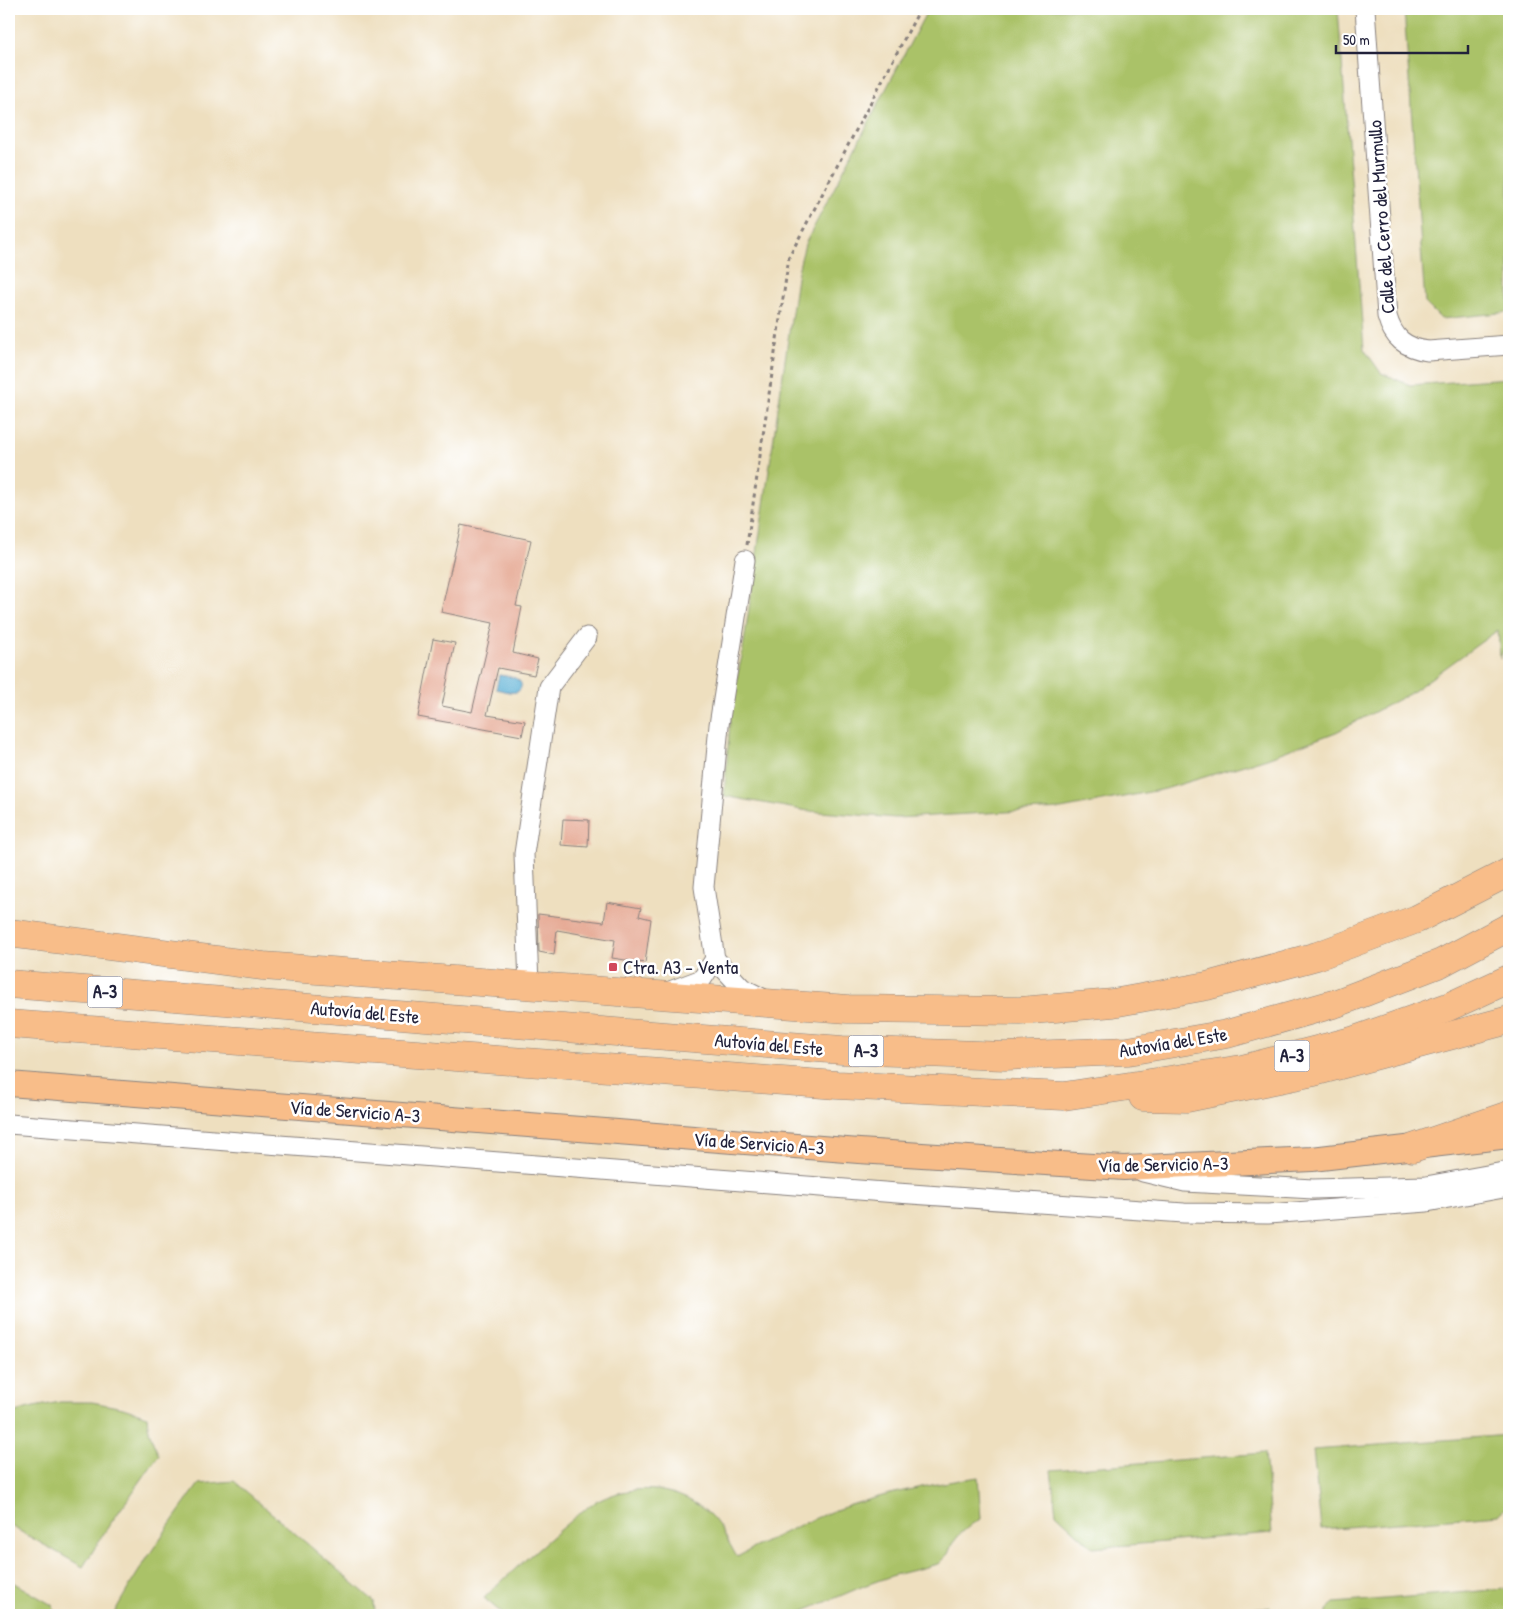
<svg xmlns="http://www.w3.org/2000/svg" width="1518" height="1624" font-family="'Patrick Hand',sans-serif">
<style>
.green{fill:#aac267;stroke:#667251}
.water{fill:#57aed4;stroke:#3c6888}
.building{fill:#e6aa95}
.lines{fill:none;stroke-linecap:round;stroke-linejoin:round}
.minor-casing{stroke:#88807d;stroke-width:21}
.major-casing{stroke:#88807d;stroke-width:26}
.highway-casing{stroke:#88807d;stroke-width:29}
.path{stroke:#88807d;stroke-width:3;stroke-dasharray:4 4;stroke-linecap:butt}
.minor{stroke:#fff;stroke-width:19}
.major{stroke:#f8bd89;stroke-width:24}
.highway{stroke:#f8bd89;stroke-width:28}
.poi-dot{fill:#d1495b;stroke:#fff;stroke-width:2}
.labels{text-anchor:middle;stroke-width:5;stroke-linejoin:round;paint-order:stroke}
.shield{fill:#fff;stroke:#646476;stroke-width:1}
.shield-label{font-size:18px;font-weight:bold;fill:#22223b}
.street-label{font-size:19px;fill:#22223b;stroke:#fff}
.poi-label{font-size:19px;fill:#22223b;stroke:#fff;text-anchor:start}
</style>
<rect width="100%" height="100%" fill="#fff"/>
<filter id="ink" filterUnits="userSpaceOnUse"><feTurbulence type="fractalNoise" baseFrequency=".02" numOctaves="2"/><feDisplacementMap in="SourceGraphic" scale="10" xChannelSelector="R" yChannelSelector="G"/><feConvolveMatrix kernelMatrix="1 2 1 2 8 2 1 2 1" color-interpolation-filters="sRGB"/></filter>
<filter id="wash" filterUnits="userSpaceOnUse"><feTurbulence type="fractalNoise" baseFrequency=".0096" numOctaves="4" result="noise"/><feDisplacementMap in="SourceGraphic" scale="20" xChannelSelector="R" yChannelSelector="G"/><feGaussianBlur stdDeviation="1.12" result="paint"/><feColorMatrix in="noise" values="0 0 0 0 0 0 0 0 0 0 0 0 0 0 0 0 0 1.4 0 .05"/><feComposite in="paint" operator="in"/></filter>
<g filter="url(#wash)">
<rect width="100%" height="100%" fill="#eedfbf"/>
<g class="green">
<polygon points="928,9 1338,9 1364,349 1381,373 1410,385 1509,378 1509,635 1500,659 1498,630 1409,694 1336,732 1267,758 1165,789 1061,809 896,818 808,811 724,796 732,698 742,656 798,271 805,244"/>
<polygon points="1404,9 1509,9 1509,312 1441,319 1425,303"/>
<path d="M60,1402H92L123,1408L147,1416C148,1431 152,1442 159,1455L106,1530L83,1567L9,1525V1414L29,1408Z"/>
<polygon points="1509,1435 1509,1503 1499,1515 1321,1529 1313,1450"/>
<polygon points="1265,1453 1272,1533 1093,1548 1056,1514 1051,1470"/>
<path d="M978,1477L981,1519L972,1524L960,1534L952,1544L948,1554L938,1564L894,1575L866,1585L795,1615H504L484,1598C510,1573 536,1550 563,1527C575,1517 587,1506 600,1500C636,1482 681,1487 710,1515C722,1527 728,1542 737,1557C768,1540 800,1524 833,1511C880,1494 929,1485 978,1477Z"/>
<path d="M234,1481L374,1601L375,1613L374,1615H113C138,1569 168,1526 199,1484Z"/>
<polygon points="9,1580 52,1605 56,1615 9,1615"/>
<polygon points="1505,1589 1509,1593 1509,1615 1327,1615 1327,1610 1335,1603"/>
<polygon points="1270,1607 1279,1615 1170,1615"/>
</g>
<path class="water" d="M499,675C504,676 514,676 518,680C520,681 522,684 521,687C519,697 502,690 496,689Z"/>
<g id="blocks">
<g class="building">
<polygon points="461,525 531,540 516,606 522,607 513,653 538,659 534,675 498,668 487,715 525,721 522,736 418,717 433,639 455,643 442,706 472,712 493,623 441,612"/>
<polygon points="563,819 589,820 588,847 561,845"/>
<polygon points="607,902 641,908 639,916 651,919 645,963 612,958 615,940 557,930 554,955 539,952 538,914 604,922"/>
</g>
</g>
</g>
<g filter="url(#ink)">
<use href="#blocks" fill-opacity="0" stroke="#88807d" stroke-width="1"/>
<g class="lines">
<g class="minor-casing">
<g id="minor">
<path d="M1365,9L1387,316C1393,338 1405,348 1428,351L1509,345"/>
<polyline points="745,560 719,725 704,887 715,959 742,988 764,999"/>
<polyline points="529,985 524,854 549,687 587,637"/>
<polyline points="665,993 702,979 715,959"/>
<polyline points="9,1124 897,1193 1184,1213 1268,1214 1427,1202 1509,1187"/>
<polyline points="1143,1172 1185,1182 1313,1189 1426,1186 1509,1171"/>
</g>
</g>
<g class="major-casing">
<polyline id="major" points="9,1084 859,1151 1124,1168 1312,1159 1509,1136"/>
</g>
<g class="highway-casing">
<g id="highway">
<polyline points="9,933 263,966 848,1009 1020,1011 1113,1003 1207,986 1317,956 1417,919 1509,872"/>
<polyline points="9,984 842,1050 1005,1056 1128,1051 1227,1034 1337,1003 1441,963 1509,927"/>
<polyline points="9,1024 837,1085 1064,1096 1242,1069 1355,1040 1448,1007 1509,979"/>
<polyline points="1143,1097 1187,1098 1314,1072 1509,1020"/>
<polyline points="1413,1148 1509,1115"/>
</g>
</g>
<polyline class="path" points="747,545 789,257 920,9"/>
<use href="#minor" class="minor"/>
<use href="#major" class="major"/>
<use href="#highway" class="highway"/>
</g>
</g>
<rect class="poi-dot" x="608" y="962" width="10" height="10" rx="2.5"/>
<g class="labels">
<g class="shield">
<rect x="87.5" y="976.5" width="35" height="31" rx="4"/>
<rect x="848.5" y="1035.5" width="35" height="31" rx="4"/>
<rect x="1274.5" y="1040.5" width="35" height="31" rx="4"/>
</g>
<g class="shield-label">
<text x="105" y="998">A-3</text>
<text x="866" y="1057">A-3</text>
<text x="1292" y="1062">A-3</text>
</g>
<g class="street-label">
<text transform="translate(1381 217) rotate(-94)" y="7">Calle del Cerro del Murmullo</text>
<text transform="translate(365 1012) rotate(5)" y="7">Autovía del Este</text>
<text transform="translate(1173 1042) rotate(-9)" y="7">Autovía del Este</text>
<text transform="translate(769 1044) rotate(5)" y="7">Autovía del Este</text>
<text transform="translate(355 1111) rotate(4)" y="7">Vía de Servicio A-3</text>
<text transform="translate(759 1143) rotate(4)" y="7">Vía de Servicio A-3</text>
<text transform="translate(1163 1164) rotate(-1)" y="7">Vía de Servicio A-3</text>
</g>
<g class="poi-label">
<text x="623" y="974">Ctra. A3 - Venta</text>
</g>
</g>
<rect width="1518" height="1624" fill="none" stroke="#fff" stroke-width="30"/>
<path d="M1336 45v8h132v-8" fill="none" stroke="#22223b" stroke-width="2.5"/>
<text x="1343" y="45" font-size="15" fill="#22223b" stroke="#ffffff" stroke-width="4" paint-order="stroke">50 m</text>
</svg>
